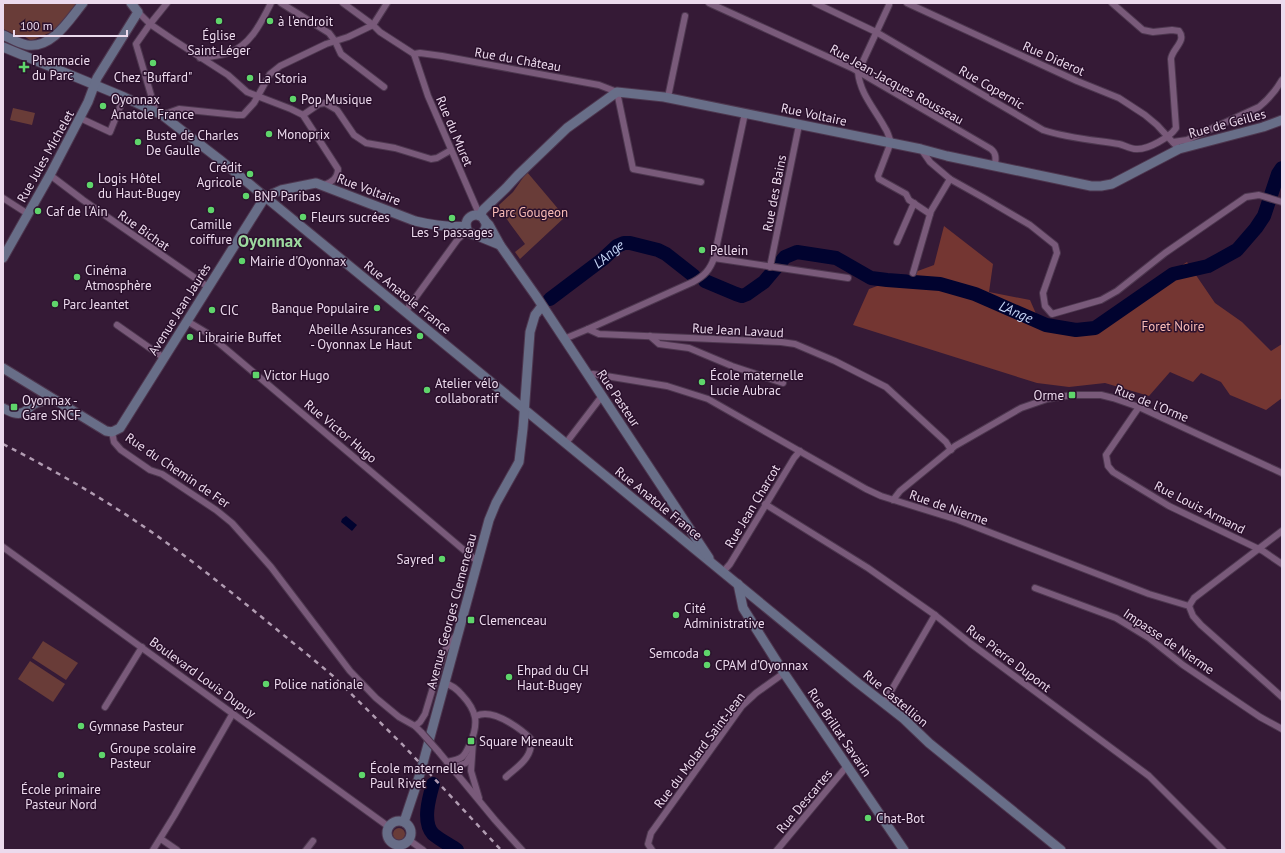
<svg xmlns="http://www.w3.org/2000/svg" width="1285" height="853" font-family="'PT Sans',sans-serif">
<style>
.green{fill:#693c38}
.forest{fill:#743632}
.water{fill:#01032f}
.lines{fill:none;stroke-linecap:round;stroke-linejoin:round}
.river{stroke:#01032f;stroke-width:14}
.street-casing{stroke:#4d374f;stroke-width:8}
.secondary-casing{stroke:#4d374f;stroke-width:11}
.street{stroke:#795a7a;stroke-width:6}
.secondary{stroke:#686e88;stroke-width:9}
.rail{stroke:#b19cb2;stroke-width:2.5;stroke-dasharray:5 5;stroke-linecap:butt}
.street-bridge-casing{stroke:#4d374f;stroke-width:8;stroke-linecap:butt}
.street-bridge{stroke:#795a7a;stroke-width:6}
.poi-dot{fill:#5fd56b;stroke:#2a102c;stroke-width:1.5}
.labels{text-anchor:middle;stroke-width:3;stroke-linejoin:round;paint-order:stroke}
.poi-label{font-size:13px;fill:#ecdaed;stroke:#2a102c;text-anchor:start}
.street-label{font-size:13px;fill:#ecdaed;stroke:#2a102c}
.park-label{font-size:13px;fill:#fabdb7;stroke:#2a102c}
.water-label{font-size:14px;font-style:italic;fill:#c5d4f4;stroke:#2a102c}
.district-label{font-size:17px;font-weight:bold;fill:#9dd99f;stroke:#2a102c}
</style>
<rect width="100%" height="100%" fill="#351a36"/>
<g class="green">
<polygon points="3,3 80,3 58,29 33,40 30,40 22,35 21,37 3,29"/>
<polygon points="13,108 35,113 32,125 10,120"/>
<polygon points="527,172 565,217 520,259 515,252 525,244 500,210 499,205 513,192"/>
<polygon points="43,641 78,663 66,680 32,658"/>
<polygon points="30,661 65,684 53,702 18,679"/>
<circle cx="399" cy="834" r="6"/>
</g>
<polygon class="forest" points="944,226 993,264 989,292 1030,300 1037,316 1070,327 1096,322 1187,262 1215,303 1242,322 1271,351 1282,344 1282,398 1266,410 1230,395 1221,382 1201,373 1193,382 1170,372 1149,396 1105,383 1069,387 1037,383 853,325 869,289 934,265"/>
<polygon class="water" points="346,516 357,525 352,531 341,522 342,519"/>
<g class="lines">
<g class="river">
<path id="s1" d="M705,281L736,294L742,296L747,294L764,282L785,257L797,252L836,258L871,278L887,280L940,284L975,294L1046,325L1076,330L1095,328L1173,274L1208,266L1237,250L1256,228L1264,216L1278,174L1282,168"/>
<path id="s2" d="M550,299L603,259L617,246L624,243H630L658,250L666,254L694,276"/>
<path d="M433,784C429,798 422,822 433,834C440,840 450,845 457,850"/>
</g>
<g class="street-casing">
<g id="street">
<polyline points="281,3 329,33 335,41 341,54 384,87"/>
<polyline points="343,3 373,25 380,32 414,54"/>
<path d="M709,3L852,68L991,149C996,153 996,158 995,165"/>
<path d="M815,3L876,32L1043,130C1067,138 1093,140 1119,144C1124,145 1130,149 1136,149C1148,150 1170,137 1176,128L1171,59C1172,49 1187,41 1179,31L1172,30L1153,32L1143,30L1112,3"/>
<polyline points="907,3 1077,81 1119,98 1145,115 1157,125 1179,149"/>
<path d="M889,5L858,72C860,94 875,109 885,128C888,132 889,138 891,142L878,176L879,179L906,194L909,200L930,214"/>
<path d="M138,12L150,24L172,39L228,75L247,92L291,109L303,115L338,169C338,178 332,182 324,185"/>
<polyline points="373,25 387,3"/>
<polyline points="414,54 420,53 442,56 599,85 617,92 633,169 701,182"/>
<polyline points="414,54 428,96 480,216"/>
<path d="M200,58C209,57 219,56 228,53C250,46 261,23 271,3"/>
<polyline points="668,97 685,16"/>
<polyline points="156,112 136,44 150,24 167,3"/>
<polyline points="162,115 179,109 237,115 243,115 254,103 270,74 280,66 326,44 348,37 373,25"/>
<polyline points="303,115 319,104 325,103 337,110 354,135 366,143 395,148 431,159 437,158 451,150"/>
<polyline points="80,118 110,132 124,97"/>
<path d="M1173,142L1187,140L1259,107C1269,99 1275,92 1282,80"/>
<polyline points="921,149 930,162 950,179 984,198 1030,225 1055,245 1057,253 1043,293 1045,306 1052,314 1101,300 1117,291 1165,253 1246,197 1259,195 1282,202"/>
<polyline points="50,175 83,200 208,287"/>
<polyline points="3,198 28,214"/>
<polyline points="897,242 914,203"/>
<polyline points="714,258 848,278"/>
<polyline points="770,267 799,125"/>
<polyline points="913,273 931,211 950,179"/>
<polyline points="405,312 458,239 465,233 473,234"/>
<polyline points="187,321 207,333 478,562"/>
<polyline points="117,325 164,358"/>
<path d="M588,329L693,282C704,276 710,270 714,258L745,113"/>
<polyline points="650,336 659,344 689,348 732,366 783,383"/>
<polyline points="564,339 588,329 599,334 781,342 795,344 835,361 886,387 946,442 951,450"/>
<polyline points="588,375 593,374 612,377 667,386 708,399 866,489 881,496 958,520 1149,594 1189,606 1193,616 1201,625 1282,697"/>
<polyline points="1139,407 1106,455 1108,466 1113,472 1169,506 1263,551 1282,564"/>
<polyline points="112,432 114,442 121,450 150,470 162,474 216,510 232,523 271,567 350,671 376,698 399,717 415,726 422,733"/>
<polyline points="566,443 602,396"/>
<polyline points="893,500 900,491 955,446 1021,408 1047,399 1072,395 1101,395 1113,398 1139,407 1282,473"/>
<polyline points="765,504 868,568 935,615 970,643 1149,776 1223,850"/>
<polyline points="3,547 389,827"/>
<polyline points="723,572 730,564 794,458 800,451"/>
<polyline points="1035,588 1116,618 1149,638 1183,665 1260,717 1282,729"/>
<polyline points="1189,606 1194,598 1282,531"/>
<path d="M444,683C452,685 457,689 462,695C477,711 479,723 470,744C468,748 466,754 462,757C458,760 452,761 447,762"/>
<polyline points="884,703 935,615"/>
<polyline points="105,707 142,647"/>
<path d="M476,716C478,715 482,714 485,714C500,714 521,729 531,739C533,758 518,766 506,777"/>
<polyline points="415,726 420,722 425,714 443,654 446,648 457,634"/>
<polyline points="473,742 471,771 479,798"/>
<polyline points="438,751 495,820 522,850"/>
<polyline points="452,768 466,763 471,755"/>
<polyline points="161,839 177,850"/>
<polyline points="409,840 423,850"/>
<polyline points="153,850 174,816 233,713"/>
<polyline points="306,850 313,841"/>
<polyline points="652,850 648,844 651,833 742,706 756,693 784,673"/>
<polyline points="777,850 847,766"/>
</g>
</g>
<g class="secondary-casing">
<g id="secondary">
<path d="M3,35C10,38 19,44 27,45C52,49 69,20 83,3"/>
<polyline points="3,47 124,97 162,115 219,159 858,683 904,719 929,743 1061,850"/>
<path d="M265,197L281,190L316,183L415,221C432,225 448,228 466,226"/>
<circle cx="476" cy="225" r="10"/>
<polyline points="480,216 483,210 506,188 518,175 567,128 617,92 664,97 921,149 947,156 1091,186 1101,186 1112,184 1179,149 1263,127 1282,120"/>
<polyline points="484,220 489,225 500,245 536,296 709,558"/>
<polyline points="473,234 500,245"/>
<polyline points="3,258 50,175 88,102 97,78 138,12 131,3"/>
<polyline points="3,368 106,431 112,432 120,428 265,197"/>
<path d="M3,408C9,411 17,416 24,412C28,410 30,406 34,404C40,401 46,400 53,399"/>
<polyline points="738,584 743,608 784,673 904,850"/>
<circle cx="399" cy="833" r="12"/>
<polyline points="404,822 420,774 489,520 496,503 519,462 523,428 530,332 535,315 542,306"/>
</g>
</g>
<use href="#street" class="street"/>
<use href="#secondary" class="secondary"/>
<path class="rail" d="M3,444C48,467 92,492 134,520C197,562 255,612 314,660L333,676L402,744L501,850"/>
<g class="street-bridge-casing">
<polyline id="street-bridge" points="422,733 438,751"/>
</g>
<use href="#street-bridge" class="street-bridge"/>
</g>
<g class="poi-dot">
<circle cx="219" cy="21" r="4"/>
<circle cx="270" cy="21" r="4"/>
<circle cx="153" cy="63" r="4"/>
<path d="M22 61h4v4h4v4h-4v4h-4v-4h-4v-4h4z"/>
<circle cx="250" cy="78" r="4"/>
<circle cx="293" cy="99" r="4"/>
<circle cx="103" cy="106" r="4"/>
<circle cx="269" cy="134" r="4"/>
<circle cx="138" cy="142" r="4"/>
<circle cx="250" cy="174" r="4"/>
<circle cx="90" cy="185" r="4"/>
<circle cx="246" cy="196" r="4"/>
<circle cx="211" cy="210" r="4"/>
<circle cx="38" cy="211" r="4"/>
<circle cx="303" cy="217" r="4"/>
<circle cx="452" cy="218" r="4"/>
<circle cx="702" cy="250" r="4"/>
<circle cx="242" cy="261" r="4"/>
<circle cx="77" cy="277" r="4"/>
<circle cx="55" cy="304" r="4"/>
<circle cx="377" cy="308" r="4"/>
<circle cx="212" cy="310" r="4"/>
<circle cx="420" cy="336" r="4"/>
<circle cx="190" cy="337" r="4"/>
<rect x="252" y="371" width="8" height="8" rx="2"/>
<circle cx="702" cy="382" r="4"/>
<circle cx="427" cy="390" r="4"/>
<rect x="1068" y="391" width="8" height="8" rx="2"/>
<rect x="10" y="403" width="8" height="8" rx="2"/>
<circle cx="442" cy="559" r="4"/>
<circle cx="676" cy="615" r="4"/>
<rect x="467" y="616" width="8" height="8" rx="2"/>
<circle cx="707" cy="653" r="4"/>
<circle cx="707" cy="665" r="4"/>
<circle cx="509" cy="677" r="4"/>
<circle cx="266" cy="684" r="4"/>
<circle cx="81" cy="726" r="4"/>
<rect x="467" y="737" width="8" height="8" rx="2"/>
<circle cx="102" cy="755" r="4"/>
<circle cx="61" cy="775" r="4"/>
<circle cx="362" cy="775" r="4"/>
<circle cx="868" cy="818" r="4"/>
</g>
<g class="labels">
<g class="poi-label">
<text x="278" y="26">à l'endroit</text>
<text x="219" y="40" text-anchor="middle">Église<tspan x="219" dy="15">Saint-Léger</tspan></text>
<text x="32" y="65">Pharmacie<tspan x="32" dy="15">du Parc</tspan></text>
<text x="153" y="82" text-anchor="middle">Chez "Buffard"</text>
<text x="258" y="83">La Storia</text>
<text x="111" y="104">Oyonnax<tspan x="111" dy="15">Anatole France</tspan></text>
<text x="301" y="104">Pop Musique</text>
<text x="277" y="139">Monoprix</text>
<text x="146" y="140">Buste de Charles<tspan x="146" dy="15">De Gaulle</tspan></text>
<text x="242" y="172" text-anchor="end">Crédit<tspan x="242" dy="15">Agricole</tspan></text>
<text x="98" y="183">Logis Hôtel<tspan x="98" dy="15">du Haut-Bugey</tspan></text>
<text x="254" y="201">BNP Paribas</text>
<text x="46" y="216">Caf de l'Ain</text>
<text x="311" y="222">Fleurs sucrées</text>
<text x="211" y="229" text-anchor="middle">Camille<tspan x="211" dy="15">coiffure</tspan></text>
<text x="452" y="237" text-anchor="middle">Les 5 passages</text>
<text x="710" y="255">Pellein</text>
<text x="250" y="266">Mairie d'Oyonnax</text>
<text x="85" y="275">Cinéma<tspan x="85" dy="15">Atmosphère</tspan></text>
<text x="63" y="309">Parc Jeantet</text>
<text x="369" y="313" text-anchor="end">Banque Populaire</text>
<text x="220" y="315">CIC</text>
<text x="412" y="334" text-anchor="end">Abeille Assurances<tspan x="412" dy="15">- Oyonnax Le Haut</tspan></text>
<text x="198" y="342">Librairie Buffet</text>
<text x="264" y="380">Victor Hugo</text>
<text x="710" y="380">École maternelle<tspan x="710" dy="15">Lucie Aubrac</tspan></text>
<text x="435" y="388">Atelier vélo<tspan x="435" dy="15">collaboratif</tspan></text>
<text x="1064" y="400" text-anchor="end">Orme</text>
<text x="22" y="405">Oyonnax -<tspan x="22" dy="15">Gare SNCF</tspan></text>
<text x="434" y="564" text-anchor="end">Sayred</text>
<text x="684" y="613">Cité<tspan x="684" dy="15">Administrative</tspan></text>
<text x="479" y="625">Clemenceau</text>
<text x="699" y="658" text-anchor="end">Semcoda</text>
<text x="715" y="670">CPAM d’Oyonnax</text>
<text x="517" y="675">Ehpad du CH<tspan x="517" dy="15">Haut-Bugey</tspan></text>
<text x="274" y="689">Police nationale</text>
<text x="89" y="731">Gymnase Pasteur</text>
<text x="479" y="746">Square Meneault</text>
<text x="110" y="753">Groupe scolaire<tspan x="110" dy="15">Pasteur</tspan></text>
<text x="370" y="773">École maternelle<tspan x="370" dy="15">Paul Rivet</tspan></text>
<text x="61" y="794" text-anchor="middle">École primaire<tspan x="61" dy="15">Pasteur Nord</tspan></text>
<text x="876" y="823">Chat-Bot</text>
</g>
<g class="street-label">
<text transform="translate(1054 58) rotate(24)" y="5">Rue Diderot</text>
<text transform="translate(518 59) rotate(10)" y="5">Rue du Château</text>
<text transform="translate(897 84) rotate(29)" y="5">Rue Jean-Jacques Rousseau</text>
<text transform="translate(992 87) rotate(30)" y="5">Rue Copernic</text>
<text transform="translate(814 114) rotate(12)" y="5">Rue Voltaire</text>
<text transform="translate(1227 123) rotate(-15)" y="5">Rue de Geilles</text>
<text transform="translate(455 131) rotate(67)" y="5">Rue du Muret</text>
<text transform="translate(45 156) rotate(-61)" y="5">Rue Jules Michelet</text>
<text transform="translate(369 189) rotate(21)" y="5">Rue Voltaire</text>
<text transform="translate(774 193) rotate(-79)" y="5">Rue des Bains</text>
<text transform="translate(144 230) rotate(35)" y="5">Rue Bichat</text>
<text transform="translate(408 297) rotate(39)" y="5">Rue Anatole France</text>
<text transform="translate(179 309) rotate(-58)" y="5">Avenue Jean Jaurès</text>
<text transform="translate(738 330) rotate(3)" y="5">Rue Jean Lavaud</text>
<text transform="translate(619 398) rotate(56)" y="5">Rue Pasteur</text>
<text transform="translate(1152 403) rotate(22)" y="5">Rue de l'Orme</text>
<text transform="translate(341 431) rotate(40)" y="5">Rue Victor Hugo</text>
<text transform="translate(178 470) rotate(34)" y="5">Rue du Chemin de Fer</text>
<text transform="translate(659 503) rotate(39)" y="5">Rue Anatole France</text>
<text transform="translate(752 506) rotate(-59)" y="5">Rue Jean Charcot</text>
<text transform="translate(949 507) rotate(19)" y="5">Rue de Nierme</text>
<text transform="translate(1200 507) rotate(27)" y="5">Rue Louis Armand</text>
<text transform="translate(451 611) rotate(-75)" y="5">Avenue Georges Clemenceau</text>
<text transform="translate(1169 641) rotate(34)" y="5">Impasse de Nierme</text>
<text transform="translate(1009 658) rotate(37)" y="5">Rue Pierre Dupont</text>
<text transform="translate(203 677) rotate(36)" y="5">Boulevard Louis Dupuy</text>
<text transform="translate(896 698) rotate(40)" y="5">Rue Castellion</text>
<text transform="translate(840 732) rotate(56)" y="5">Rue Brillat Savarin</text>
<text transform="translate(699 750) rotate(-53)" y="5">Rue du Molard Saint-Jean</text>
<text transform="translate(804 801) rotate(-50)" y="5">Rue Descartes</text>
</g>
<g class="park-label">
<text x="530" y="217">Parc Gougeon</text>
<text x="1173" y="331">Foret Noire</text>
</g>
<g class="water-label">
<text dy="5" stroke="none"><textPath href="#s2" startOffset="74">L'Ange</textPath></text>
<text dy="5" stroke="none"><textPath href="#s1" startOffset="342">L'Ange</textPath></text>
</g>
<g class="district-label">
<text x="270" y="247">Oyonnax</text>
</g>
</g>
<rect width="1285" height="853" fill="none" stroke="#ecdaed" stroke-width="8"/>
<path d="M14 30v6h113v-6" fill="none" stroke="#ecdaed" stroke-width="2"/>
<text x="20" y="30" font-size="12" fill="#ecdaed" stroke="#2a102c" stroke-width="3" paint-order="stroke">100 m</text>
</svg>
